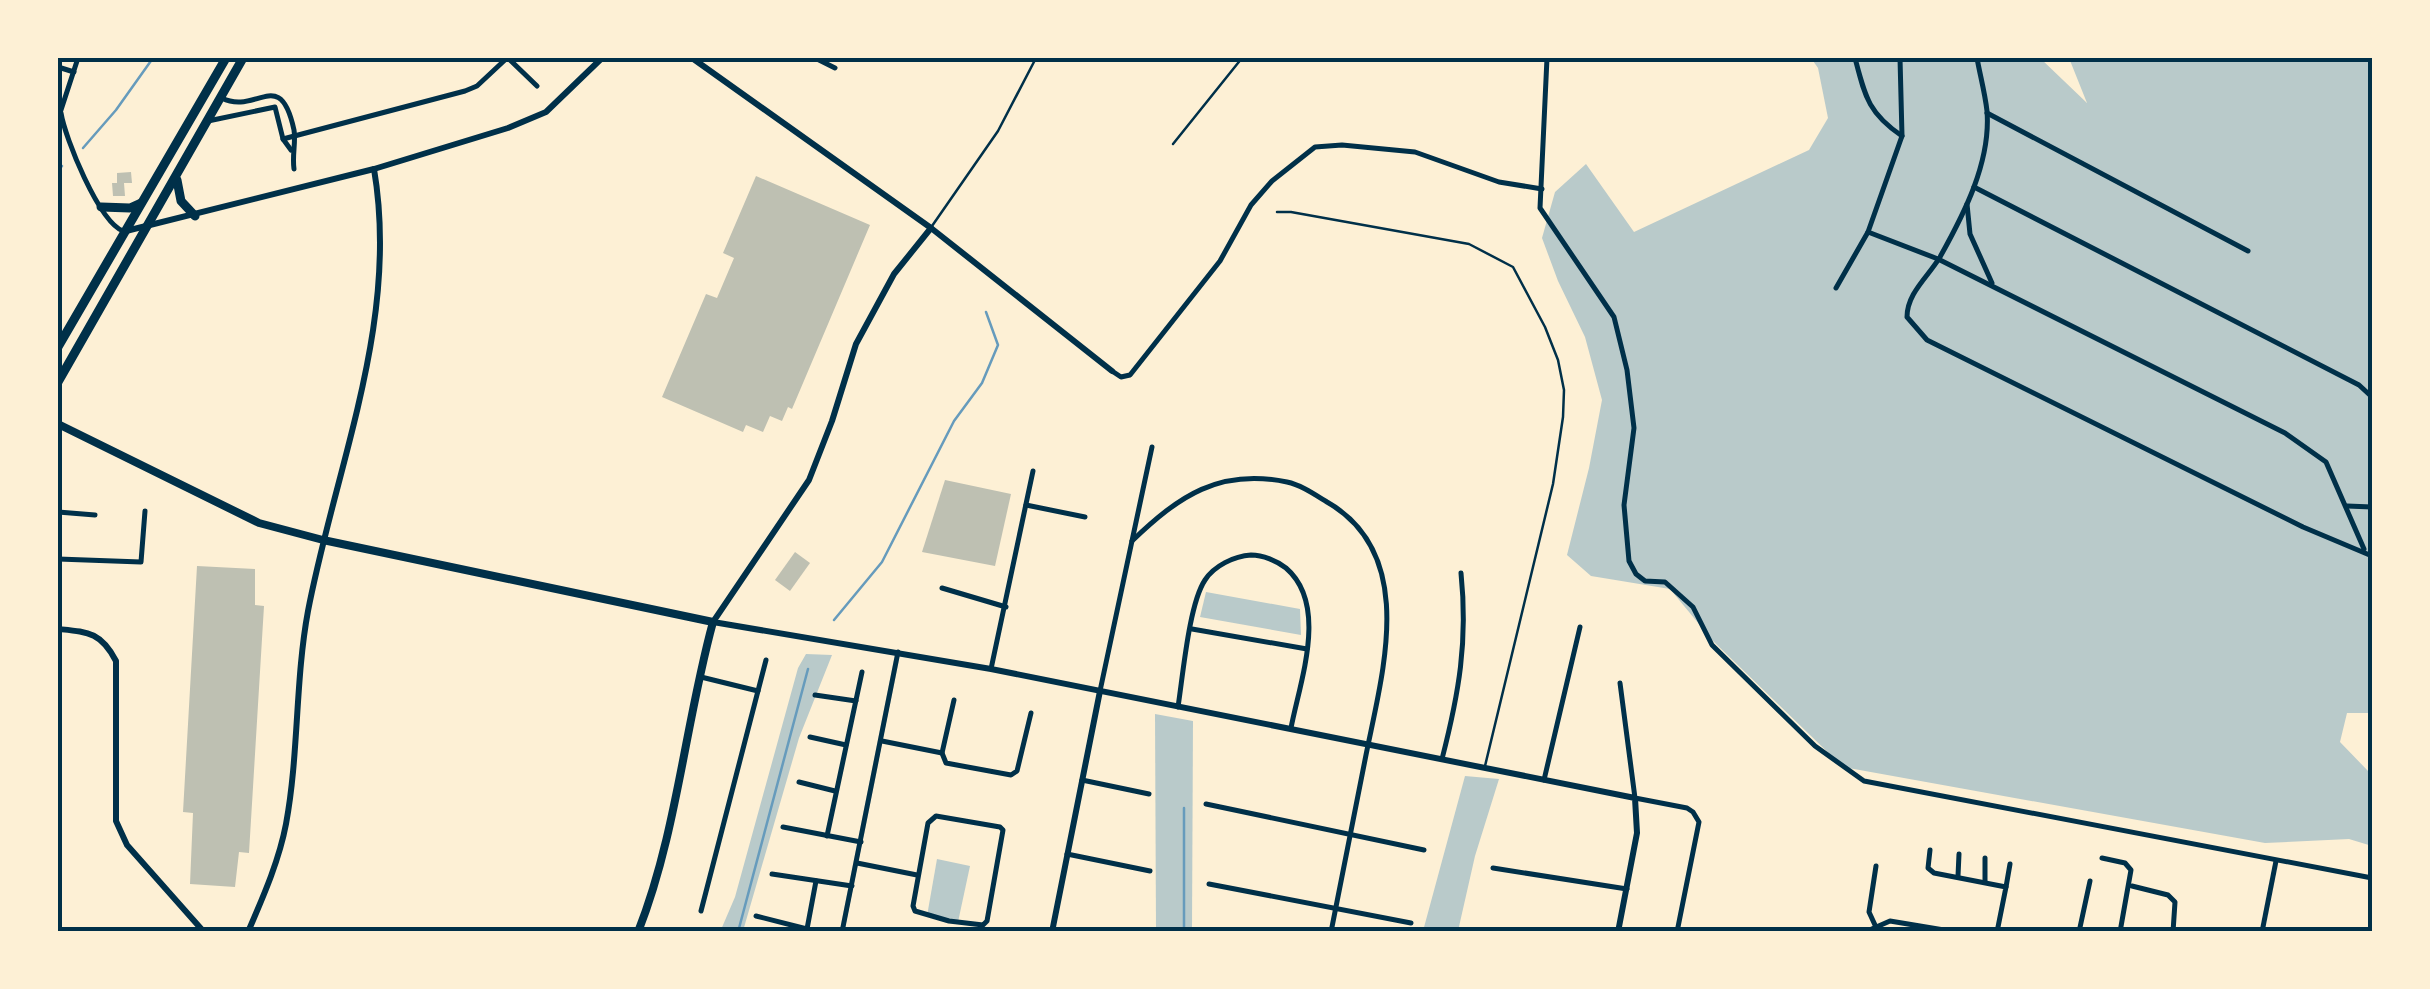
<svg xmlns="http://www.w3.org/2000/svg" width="2430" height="989" font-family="Signika,sans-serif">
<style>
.green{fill:#b9caca}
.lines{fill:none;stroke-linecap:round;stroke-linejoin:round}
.stream{stroke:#669bbc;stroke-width:2.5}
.building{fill:#bec0b2}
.service{stroke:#003049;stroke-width:2.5}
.minor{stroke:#003049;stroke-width:5}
.tertiary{stroke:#003049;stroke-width:6}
.secondary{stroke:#003049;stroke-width:8}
.primary{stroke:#003049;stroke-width:9}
.neatline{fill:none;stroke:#003049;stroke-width:4}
</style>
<rect width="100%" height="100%" fill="#fdf0d5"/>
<g class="green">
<polygon points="1811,58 2040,58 2087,103 2069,58 2372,58 2372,713 2347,713 2340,742 2369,772 2372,781 2372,846 2349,839 2265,843 1843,767 1713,641 1670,589 1591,576 1567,555 1589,468 1602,400 1585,337 1558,281 1542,238 1555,192 1586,164 1634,232 1809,150 1828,118 1818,68"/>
<polygon points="1206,592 1300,609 1301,635 1200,617"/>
<polygon points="806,654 832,655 799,738 743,931 720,932 735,897 798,668"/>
<polygon points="1155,714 1193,721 1192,931 1156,931"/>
<polygon points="1465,776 1499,779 1475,856 1458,931 1423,931"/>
<polygon points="937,859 970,866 958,922 927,916"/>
</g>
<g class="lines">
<g class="stream">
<polyline points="83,148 116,110 153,58"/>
<polyline points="58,170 62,166"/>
<polyline points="834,620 882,562 954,421 982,383 998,345 986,312"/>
<polyline points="738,932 808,669"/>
<polyline points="1184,932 1184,808"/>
</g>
</g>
<g class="building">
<polygon points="131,172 132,183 124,183 125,196 113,196 112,183 117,183 117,173"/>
<polygon points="756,176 870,225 792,409 788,407 782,421 770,416 763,432 746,425 743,432 662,397 706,294 717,298 734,258 723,253"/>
<polygon points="945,480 1011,494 995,566 922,552"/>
<polygon points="795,552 810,563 790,591 775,580"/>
<polygon points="197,566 255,569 255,605 264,606 249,853 239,852 235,887 190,884 193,813 183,812"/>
</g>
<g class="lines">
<g class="service">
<polyline points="1173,144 1242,58"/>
<polyline points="1277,212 1291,212 1469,244 1513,267 1545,327 1558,360 1564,390 1563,417 1553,484 1485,766"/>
<polyline points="932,226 998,131 1036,58"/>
</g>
<g class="minor">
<polyline points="508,58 537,86"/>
<polyline points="815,58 835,68"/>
<polyline points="1547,58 1540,208 1614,317 1627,370 1634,428 1624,505 1629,561 1636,574 1645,581 1665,582 1693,607 1712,645 1815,746 1864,781 2372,878"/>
<path d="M1855,58C1865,96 1868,113 1902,136"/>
<path d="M1977,58C1980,75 1985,93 1987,111C1991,162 1964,214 1940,257C1928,277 1907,293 1907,317L1927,340L2303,527L2372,556"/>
<polyline points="58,67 74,72"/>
<path d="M222,98C256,116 280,65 294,130C296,142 292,155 294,169"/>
<polyline points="60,113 78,58"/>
<path d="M61,113C65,138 99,222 123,231"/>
<polyline points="1987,113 2248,251"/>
<polyline points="208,121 275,107 283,139 291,150"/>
<polyline points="283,139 465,91 477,86 507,58"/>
<polyline points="1974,187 2359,385 2372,397"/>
<polyline points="1967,204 1970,234 1992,283"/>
<polyline points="1868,232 1938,259 2285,433 2326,462 2364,549"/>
<polyline points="1836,288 1868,232 1902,136 1900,58"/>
<polyline points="1112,371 1121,377 1130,375 1220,261 1251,205 1272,181 1315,147 1342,145 1415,152 1499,182 1542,189"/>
<polyline points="1026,505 1085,517"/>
<polyline points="2347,506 2372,507"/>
<polyline points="58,512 95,515"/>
<path d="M1132,541C1179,496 1219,468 1287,482C1301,485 1314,494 1327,502C1420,555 1381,677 1365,760C1354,817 1342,874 1331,932"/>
<polyline points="58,559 141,562 145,511"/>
<polyline points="942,588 1006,607"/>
<polyline points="1192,629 1307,649"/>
<polyline points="991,669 1033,471"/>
<polyline points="701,677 758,691"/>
<polyline points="1620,683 1635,798 1687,808 1693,812 1699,822 1677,932"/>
<polyline points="1100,691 1152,447"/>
<polyline points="815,695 856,701"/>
<polyline points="954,700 942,753 946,763 1011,775 1017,771 1031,713"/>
<path d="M1178,707C1183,675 1189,604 1205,580C1214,566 1234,556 1251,555C1263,555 1277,561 1286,568C1329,605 1300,681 1291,728"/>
<polyline points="810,737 846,745"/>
<polyline points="882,741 942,753"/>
<path d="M1442,759C1459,693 1468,641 1461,573"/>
<polyline points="1082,780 1149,794"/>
<polyline points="1544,780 1580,627"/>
<polyline points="799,782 835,791"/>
<polyline points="1206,804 1424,850"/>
<polygon points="936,816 1000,827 1003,830 987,921 983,925 949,921 915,911 913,906 928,823"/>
<polyline points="783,827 861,842"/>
<polyline points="827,836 862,672"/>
<polyline points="1930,850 1928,868 1934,873 2006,887 1997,932"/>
<polyline points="1067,854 1150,871"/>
<polyline points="1985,858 1985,881"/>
<polyline points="2102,858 2125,863 2131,870 2120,932"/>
<polyline points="857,863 917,875"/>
<polyline points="1493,868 1627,889"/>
<polyline points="772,874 852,886"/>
<polyline points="1958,876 1959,854"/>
<polyline points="1209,884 1411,923"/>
<polyline points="2132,886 2168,895 2175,902 2173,932"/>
<polyline points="2006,887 2010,864"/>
<polyline points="701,911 766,660"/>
<polyline points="756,916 807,929"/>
<polyline points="1875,925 1869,912 1876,866"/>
<polyline points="807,929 816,881"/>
<polyline points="842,932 898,652"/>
<polyline points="1865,932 1890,921 1956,932"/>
<polyline points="2079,932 2090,881"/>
<polyline points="2262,932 2276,861"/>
</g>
<g class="tertiary">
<polyline points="692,58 931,228 1112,371"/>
<polyline points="931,228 894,274 856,344 832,421 809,480 713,622 991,669 1635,798 1637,833 1618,932"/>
<polyline points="126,231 374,169 508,128 546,112 602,58"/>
<path d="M58,629C88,632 101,632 116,661V821L127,845L204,932"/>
<path d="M248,932C263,897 279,861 286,824C299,754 295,681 308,611C336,465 400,321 374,169"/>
<polyline points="1052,932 1100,691"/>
</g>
<path class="secondary" d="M58,424L259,523L323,540L713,622C685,724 677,833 638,932"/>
<g class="primary">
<polyline points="177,180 181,201 195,216"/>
<polyline points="101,207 130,208 141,203"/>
<polyline points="58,347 226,58"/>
<polyline points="58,382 243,58"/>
</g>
</g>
<rect width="2430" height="989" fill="none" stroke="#fdf0d5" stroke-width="120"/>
<rect x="60" y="60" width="2310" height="869" class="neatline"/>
</svg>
